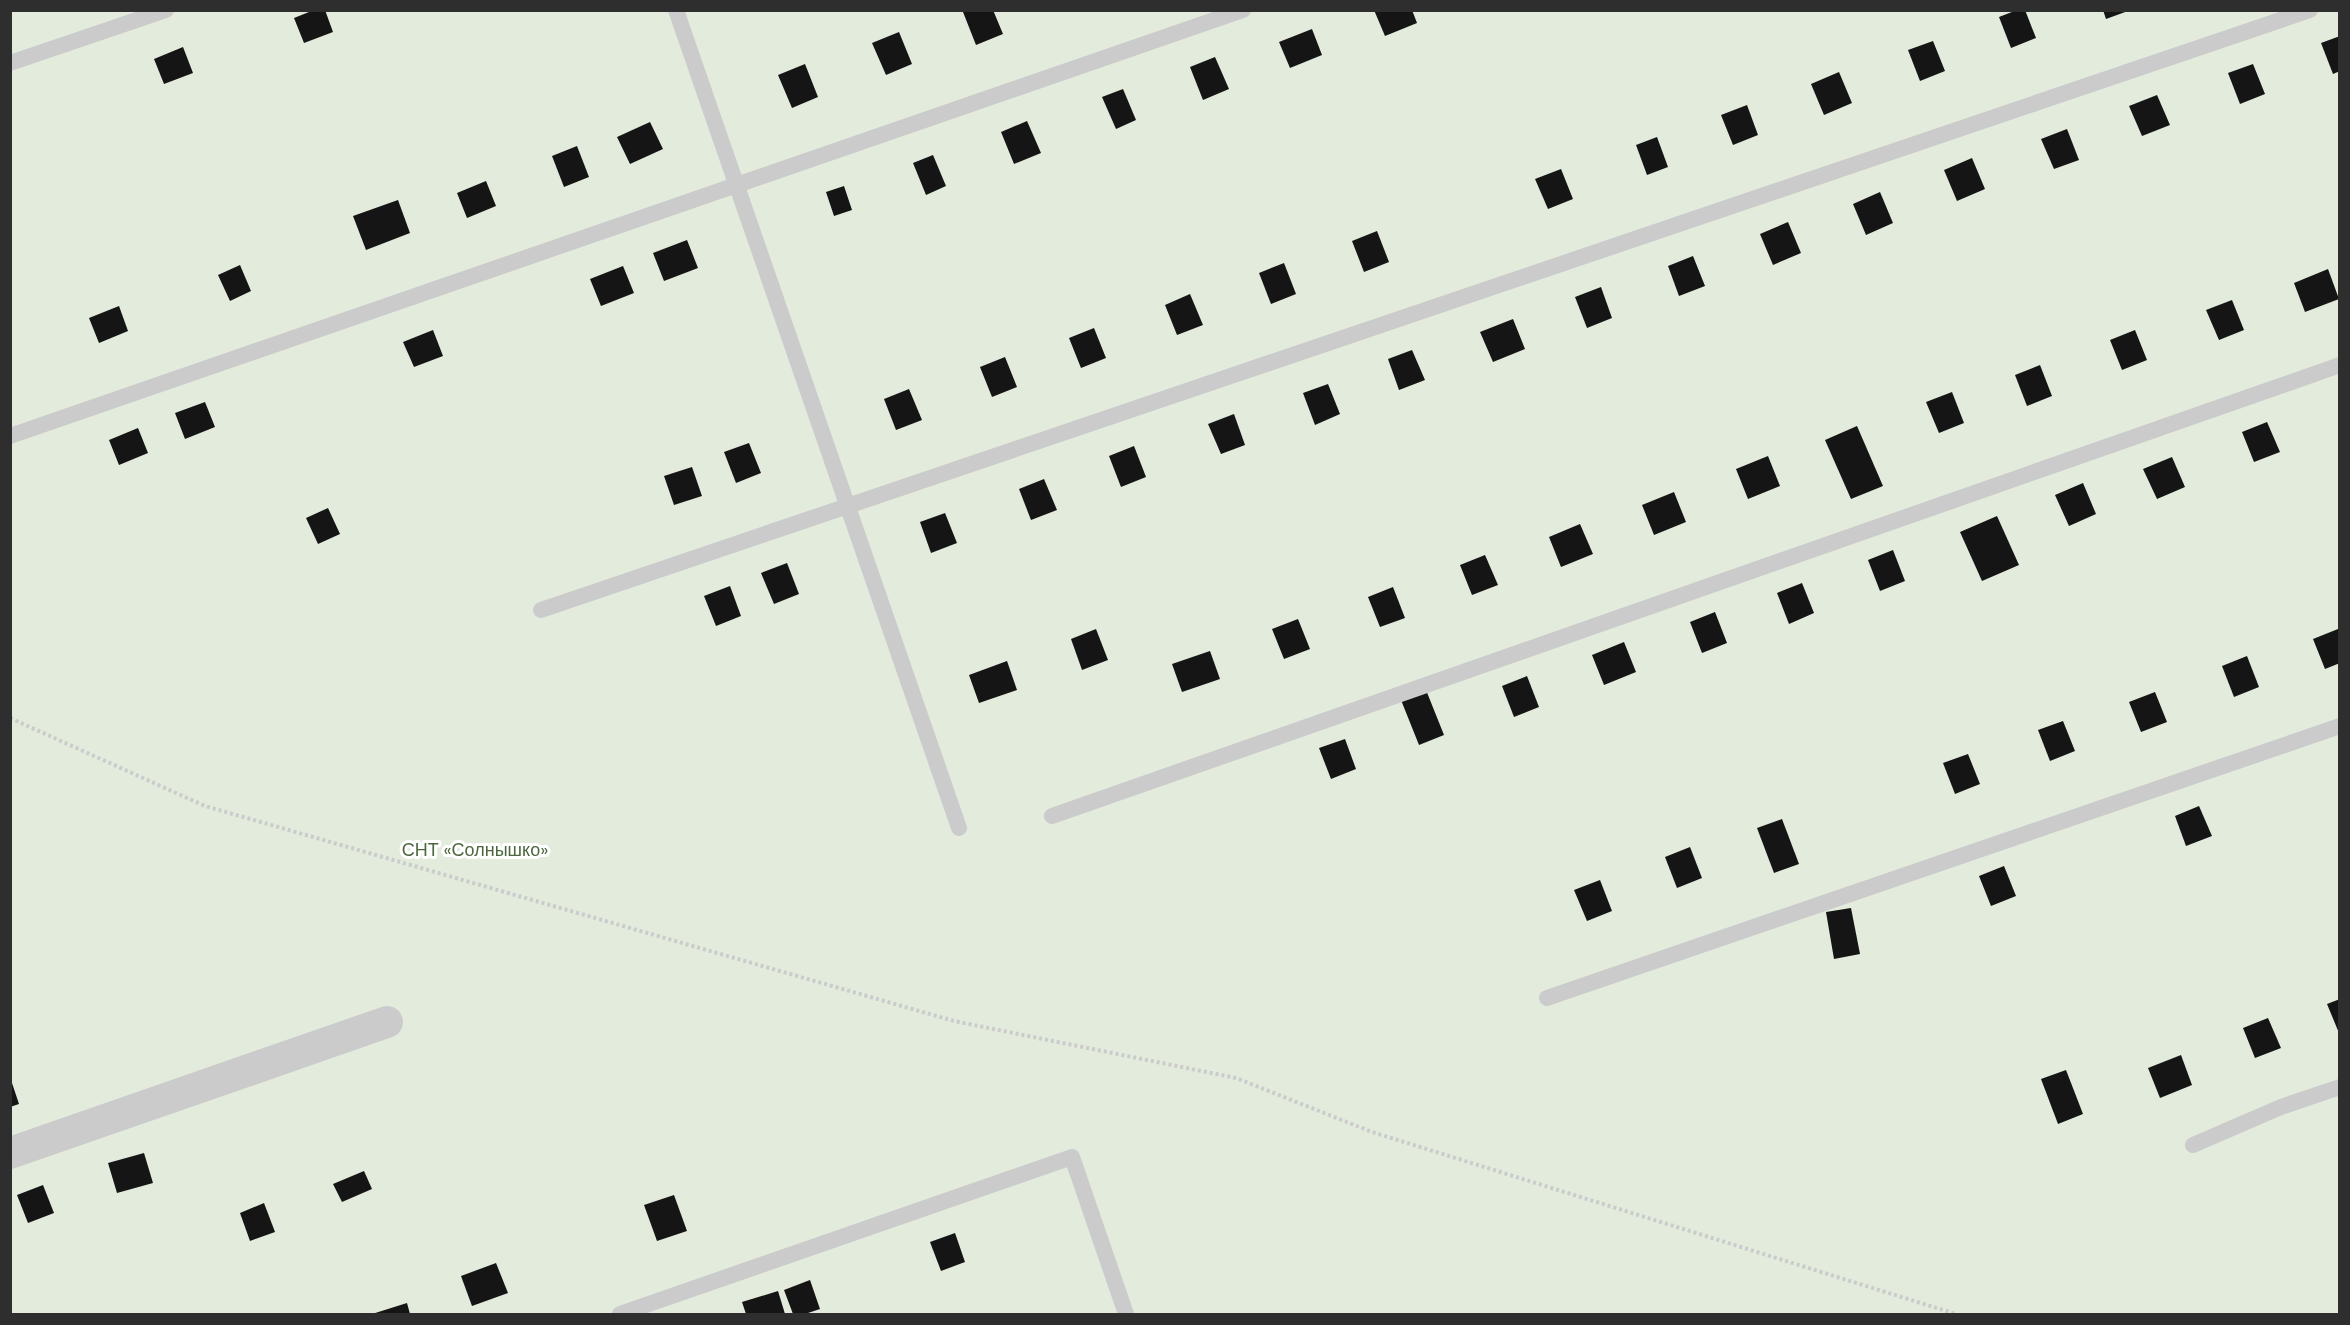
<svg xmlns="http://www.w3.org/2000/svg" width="2350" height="1325" font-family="'DM Sans',sans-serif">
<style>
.green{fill:#e2ebdc}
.building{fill:#151515}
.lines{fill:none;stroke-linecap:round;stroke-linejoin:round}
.path{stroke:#cbcbcb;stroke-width:4;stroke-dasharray:3 3;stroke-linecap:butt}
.service{stroke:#cbcbcb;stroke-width:16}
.minor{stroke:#cbcbcb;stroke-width:32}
.labels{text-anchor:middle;stroke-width:6;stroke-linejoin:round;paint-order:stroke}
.park-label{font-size:18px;fill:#4c673d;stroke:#fff}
</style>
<rect width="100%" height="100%" fill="#fff"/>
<polygon class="green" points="10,11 2339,11 2339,1314 11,1314"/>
<g class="building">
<polygon points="314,10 325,10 333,32 304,43 294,18"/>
<polygon points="968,10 993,10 1003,34 976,45 963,12"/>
<polygon points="1374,10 1412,10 1417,23 1385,36"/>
<polygon points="2017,10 2025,10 2036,38 2011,48 1999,17"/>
<polygon points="2103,10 2128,10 2128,11 2106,19"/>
<polygon points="1312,29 1322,55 1290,68 1279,42"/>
<polygon points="899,32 912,64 886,75 872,43"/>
<polygon points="2340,36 2340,71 2333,74 2321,43"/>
<polygon points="1933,41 1945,71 1920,81 1908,50"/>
<polygon points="183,47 193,73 164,84 154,59"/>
<polygon points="1215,57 1229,89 1203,100 1190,67"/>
<polygon points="805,64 818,97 792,108 778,75"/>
<polygon points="2253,64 2265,94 2240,104 2228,73"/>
<polygon points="1839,72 1852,103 1824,115 1811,84"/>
<polygon points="1123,89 1136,120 1116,129 1102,97"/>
<polygon points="2157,95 2170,125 2142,136 2129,106"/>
<polygon points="1747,105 1758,135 1733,145 1721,115"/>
<polygon points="1027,121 1041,153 1014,164 1001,132"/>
<polygon points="650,122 663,149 630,164 617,137"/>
<polygon points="2067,129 2079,160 2054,169 2041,139"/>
<polygon points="1657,137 1668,167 1647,175 1636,145"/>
<polygon points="577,146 589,177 564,187 552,156"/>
<polygon points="933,155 946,186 926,195 913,163"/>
<polygon points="1972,158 1985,189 1957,201 1944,170"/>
<polygon points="1561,169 1573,199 1548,209 1535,179"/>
<polygon points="486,181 496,206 467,218 457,193"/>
<polygon points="844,186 852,210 834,216 826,192"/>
<polygon points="1880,192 1893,223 1866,235 1853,204"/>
<polygon points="398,200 410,233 366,250 353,216"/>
<polygon points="1788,222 1801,253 1773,265 1760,234"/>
<polygon points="1377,231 1389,262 1364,272 1352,241"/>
<polygon points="687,240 698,268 664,281 653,253"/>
<polygon points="1693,256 1705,286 1679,296 1668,266"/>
<polygon points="1284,263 1296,294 1271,304 1259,273"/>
<polygon points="240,265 251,291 230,301 218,275"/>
<polygon points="623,266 634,293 601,306 590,279"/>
<polygon points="2328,269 2339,299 2305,312 2294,283"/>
<polygon points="1601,287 1612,318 1587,328 1575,297"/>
<polygon points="1190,294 1203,325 1177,335 1165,305"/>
<polygon points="2232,300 2244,330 2219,340 2206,310"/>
<polygon points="119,306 128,331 99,343 89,318"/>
<polygon points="1513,319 1525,349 1493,362 1480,332"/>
<polygon points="1094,328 1106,358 1081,368 1069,338"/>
<polygon points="433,330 443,356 414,367 403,342"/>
<polygon points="2135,330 2147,360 2122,370 2110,340"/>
<polygon points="1412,350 1425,380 1399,390 1388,359"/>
<polygon points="1005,357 1017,387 992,397 980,367"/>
<polygon points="2040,365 2052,396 2027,406 2015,375"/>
<polygon points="1328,384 1340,414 1315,425 1303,393"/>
<polygon points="909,389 922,420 896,430 884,399"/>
<polygon points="1952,392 1964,423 1939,433 1926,402"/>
<polygon points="205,402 215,427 185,439 175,413"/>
<polygon points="1234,414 1245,445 1221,454 1208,424"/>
<polygon points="2267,422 2280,452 2254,462 2242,432"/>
<polygon points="1857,426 1883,486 1851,499 1825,440"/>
<polygon points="138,428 148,453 119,465 109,440"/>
<polygon points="749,443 761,473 736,483 724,452"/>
<polygon points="1134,446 1146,477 1121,487 1109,456"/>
<polygon points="1768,456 1780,486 1748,499 1736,469"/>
<polygon points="2172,457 2185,487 2157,499 2143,469"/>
<polygon points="692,467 702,496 674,505 664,476"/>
<polygon points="1044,479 1057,510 1031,520 1019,489"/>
<polygon points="2083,483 2096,514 2069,526 2055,495"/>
<polygon points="1674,492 1686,522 1654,535 1642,505"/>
<polygon points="328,508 340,534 318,544 306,518"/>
<polygon points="945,513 957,543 931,553 920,522"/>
<polygon points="1997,516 2019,565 1982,581 1960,532"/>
<polygon points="1580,524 1593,554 1561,567 1549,537"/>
<polygon points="1893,550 1905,581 1880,591 1868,560"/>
<polygon points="1485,555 1498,585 1472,595 1460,565"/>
<polygon points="787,563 799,594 774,604 761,573"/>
<polygon points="1802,583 1814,613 1789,624 1777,593"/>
<polygon points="730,586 741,616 716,626 704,596"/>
<polygon points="1393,587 1405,618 1380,627 1368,597"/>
<polygon points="1715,612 1727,643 1702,653 1690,622"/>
<polygon points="1298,619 1310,649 1284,659 1272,629"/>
<polygon points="1096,629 1108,660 1082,670 1071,639"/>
<polygon points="2338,629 2340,663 2325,669 2313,639"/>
<polygon points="1624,642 1636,672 1604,685 1592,655"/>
<polygon points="1210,651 1220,679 1182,692 1172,664"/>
<polygon points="2247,656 2259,687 2234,697 2222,666"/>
<polygon points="1007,661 1017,690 979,703 969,675"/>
<polygon points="1527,676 1539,707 1514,717 1502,686"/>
<polygon points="1426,690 1444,735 1419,745 1401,700"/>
<polygon points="2155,692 2167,722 2141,732 2129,702"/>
<polygon points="2063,721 2075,751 2050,761 2038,730"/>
<polygon points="1345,739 1356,769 1331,779 1319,748"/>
<polygon points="1968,754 1980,784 1955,794 1943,763"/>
<polygon points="2199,806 2212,836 2186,846 2175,816"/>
<polygon points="1782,819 1799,864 1774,873 1757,828"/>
<polygon points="1690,847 1702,878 1677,888 1665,857"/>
<polygon points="2004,866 2016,896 1991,906 1979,876"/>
<polygon points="1600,880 1612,911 1587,921 1574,890"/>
<polygon points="1851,908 1860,954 1834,959 1826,912"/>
<polygon points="2340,999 2340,1033 2339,1033 2327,1004"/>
<polygon points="2268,1018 2281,1048 2255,1058 2243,1028"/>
<polygon points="2181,1055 2192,1085 2160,1098 2148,1068"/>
<polygon points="2066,1070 2083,1114 2058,1124 2041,1079"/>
<polygon points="10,1077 19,1104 10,1107"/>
<polygon points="144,1153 153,1183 117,1193 108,1163"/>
<polygon points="364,1171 372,1189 342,1202 333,1184"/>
<polygon points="43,1185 54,1213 28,1223 17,1195"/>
<polygon points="674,1195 687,1231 657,1241 644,1205"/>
<polygon points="264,1203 275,1232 250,1241 240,1213"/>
<polygon points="955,1233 965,1262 941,1271 930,1242"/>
<polygon points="496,1263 508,1293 472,1306 461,1276"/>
<polygon points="810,1280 820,1309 805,1314 793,1314 784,1290"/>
<polygon points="778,1291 785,1314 746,1314 742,1302"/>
<polygon points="407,1303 410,1314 372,1314"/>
</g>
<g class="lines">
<polyline class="path" points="10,718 205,806 954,1021 1236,1078 1372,1132 1956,1314"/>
<g class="service">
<polyline points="676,10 959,828"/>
<polyline points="10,63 166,10"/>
<polyline points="10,436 1243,10"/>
<polyline points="541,610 2310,10"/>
<polyline points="1052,816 2340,365"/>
<polyline points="1547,998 2340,726"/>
<polyline points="2193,1145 2281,1107 2340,1087"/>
<polyline points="620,1314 1072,1157 1126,1314"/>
</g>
<polyline class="minor" points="10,1153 387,1022"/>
</g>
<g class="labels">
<g class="park-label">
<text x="475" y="856">СНТ «Солнышко»</text>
</g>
</g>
<rect width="2350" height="1325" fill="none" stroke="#2e2e2e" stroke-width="24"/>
</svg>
